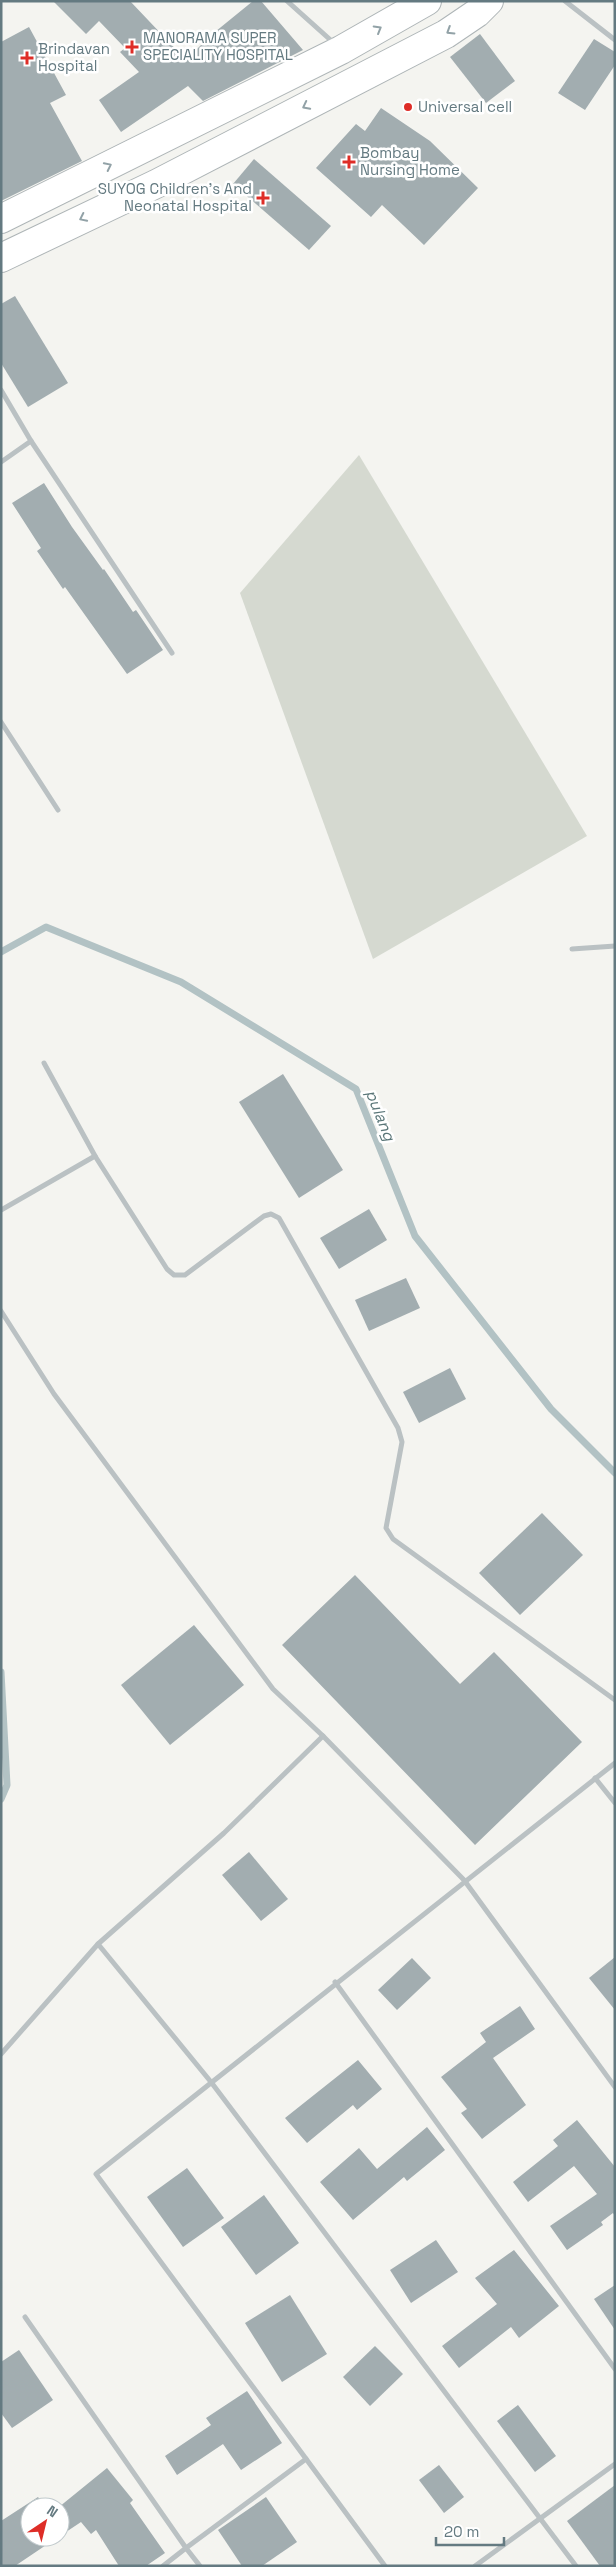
<svg xmlns="http://www.w3.org/2000/svg" width="616" height="2567" font-family="'Space Grotesk',sans-serif">
<style>
.green{fill:#d5d9d0}
.lines{fill:none;stroke-linecap:round;stroke-linejoin:round}
.stream{stroke:#b2c2c4;stroke-width:7}
.building{fill:#a2adb0}
.primary-casing{stroke:#aeb5b7;stroke-width:30}
.street{stroke:#bac1c3;stroke-width:5}
.primary{stroke:#fff;stroke-width:28}
.oneway{stroke:#92a2a7}
.poi-dot{fill:#de2d27;stroke:#fff;stroke-width:2}
.labels{text-anchor:middle;stroke-width:5;stroke-linejoin:round;paint-order:stroke}
.poi-label{font-size:15px;fill:#647a81;stroke:#fff;text-anchor:start}
.water-label{font-size:16px;font-style:italic;fill:#5a7678;stroke:#fff}
</style>
<rect width="100%" height="100%" fill="#f4f4f0"/>
<polygon class="green" points="359,455 587,836 373,959 240,593"/>
<g class="lines">
<g class="stream">
<polyline points="1,952 46,927 181,982 356,1089 415,1236 551,1409 615,1473"/>
<polyline points="1,1672 7,1785 1,1799"/>
</g>
</g>
<g class="building">
<polygon points="53,1 130,1 186,60 210,36 253,1 261,1 303,50 203,101 188,86 121,132 99,100 139,72 120,52 125,48 99,21 86,34"/>
<polygon points="29,27 66,95 50,103 82,161 1,201 1,42"/>
<polygon points="480,34 515,81 486,103 450,57"/>
<polygon points="594,39 615,52 615,65 585,110 558,93"/>
<polygon points="381,108 430,141 478,188 424,245 382,205 371,217 316,168 356,124 365,131"/>
<polygon points="254,159 331,226 309,250 233,184"/>
<polygon points="15,296 68,383 28,407 1,363 1,304"/>
<polygon points="44,483 72,527 103,570 104,569 133,612 136,610 163,650 127,674 65,587 63,589 37,551 41,548 12,503"/>
<polygon points="283,1074 343,1170 299,1198 239,1102"/>
<polygon points="369,1209 387,1240 339,1269 320,1238"/>
<polygon points="406,1278 420,1308 369,1331 355,1300"/>
<polygon points="450,1368 466,1399 419,1423 403,1392"/>
<polygon points="542,1513 583,1555 520,1615 479,1573"/>
<polygon points="355,1575 460,1684 494,1652 582,1742 475,1845 282,1645"/>
<polygon points="194,1625 244,1685 170,1745 121,1685"/>
<polygon points="249,1852 288,1899 261,1921 222,1875"/>
<polygon points="615,1957 615,2010 589,1978"/>
<polygon points="412,1958 431,1978 397,2010 378,1990"/>
<polygon points="520,2006 535,2029 493,2058 526,2105 482,2139 461,2113 467,2109 441,2077 486,2042 480,2033"/>
<polygon points="358,2060 382,2089 357,2110 353,2105 307,2143 285,2118"/>
<polygon points="577,2120 615,2167 615,2216 613,2213 601,2222 603,2225 567,2250 550,2226 597,2194 574,2166 528,2202 513,2182 558,2146 553,2140"/>
<polygon points="427,2127 445,2150 407,2181 404,2177 353,2220 320,2182 359,2148 377,2169"/>
<polygon points="187,2168 224,2218 183,2247 147,2197"/>
<polygon points="264,2195 299,2243 256,2275 221,2227"/>
<polygon points="436,2240 458,2272 411,2303 390,2270"/>
<polygon points="514,2250 559,2306 519,2338 511,2327 459,2368 442,2346 497,2304 475,2278"/>
<polygon points="615,2285 615,2330 594,2299"/>
<polygon points="290,2295 327,2354 282,2382 245,2323"/>
<polygon points="375,2346 403,2374 370,2406 343,2377"/>
<polygon points="19,2350 53,2400 12,2428 1,2413 1,2362"/>
<polygon points="247,2391 282,2443 241,2470 223,2444 177,2475 165,2456 211,2425 206,2418"/>
<polygon points="518,2405 556,2456 535,2472 497,2421"/>
<polygon points="439,2465 464,2497 444,2513 419,2480"/>
<polygon points="107,2468 133,2500 130,2503 165,2553 146,2566 119,2566 96,2530 91,2534 81,2522 60,2536 59,2507"/>
<polygon points="615,2485 615,2566 600,2566 567,2521"/>
<polygon points="38,2497 45,2507 30,2507 30,2537 58,2537 15,2566 1,2566 1,2521"/>
<polygon points="266,2497 297,2542 262,2566 242,2566 218,2530"/>
</g>
<g class="lines">
<g class="primary-casing">
<g id="primary">
<polyline points="1,219 341,50 427,1"/>
<polyline points="1,258 156,184 446,34 477,13 489,1"/>
</g>
</g>
<g class="street">
<polyline points="287,1 335,44"/>
<polyline points="565,1 615,40"/>
<polyline points="1,390 31,441 172,653"/>
<polyline points="1,462 31,441"/>
<polyline points="1,722 58,810"/>
<polyline points="572,949 615,946"/>
<polyline points="44,1063 95,1156"/>
<polyline points="1,1210 95,1156 167,1269 174,1275 185,1275 264,1216 271,1214 279,1218 398,1428 402,1442 386,1528 393,1539 615,1700"/>
<polyline points="1,1311 54,1394 273,1689 323,1736 464,1880 615,2087"/>
<polyline points="595,1778 615,1803"/>
<polyline points="98,1944 211,2082 576,2566"/>
<polyline points="335,1982 615,2369"/>
<polyline points="1,2054 98,1944 224,1833 323,1736"/>
<polyline points="25,2317 186,2548 306,2459"/>
<polyline points="163,2566 186,2548 200,2566"/>
<polyline points="385,2566 96,2174 615,1763"/>
<polyline points="475,2566 615,2464"/>
</g>
<use href="#primary" class="primary"/>
</g>
<defs><path id="oneway-chevron" d="M-2-3.5L2.5 0L-2 3.5" fill="none" stroke-width="1.6" stroke-linecap="round" stroke-linejoin="round" transform="scale(1.25)"/></defs>
<g class="oneway">
<use href="#oneway-chevron" transform="translate(378 29) rotate(-30)"/>
<use href="#oneway-chevron" transform="translate(450 31) rotate(148)"/>
<use href="#oneway-chevron" transform="translate(306 106) rotate(153)"/>
<use href="#oneway-chevron" transform="translate(108 166) rotate(-26)"/>
<use href="#oneway-chevron" transform="translate(83 218) rotate(154)"/>
</g>
<g class="poi-dot">
<path d="M129.5 39.5h5v5h5v5h-5v5h-5v-5h-5v-5h5z"/>
<path d="M24.5 50.5h5v5h5v5h-5v5h-5v-5h-5v-5h5z"/>
<circle cx="408" cy="107" r="5"/>
<path d="M346.5 154.5h5v5h5v5h-5v5h-5v-5h-5v-5h5z"/>
<path d="M260.5 190.5h5v5h5v5h-5v5h-5v-5h-5v-5h5z"/>
</g>
<g class="labels">
<g class="poi-label">
<text x="143" y="43">MANORAMA SUPER<tspan x="143" dy="17">SPECIALITY HOSPITAL</tspan></text>
<text x="38" y="54">Brindavan<tspan x="38" dy="17">Hospital</tspan></text>
<text x="418" y="112">Universal cell</text>
<text x="360" y="158">Bombay<tspan x="360" dy="17">Nursing Home</tspan></text>
<text x="252" y="194" text-anchor="end">SUYOG Children's And<tspan x="252" dy="17">Neonatal Hospital</tspan></text>
</g>
<g class="water-label">
<text transform="translate(381 1115) rotate(68)" y="6">pulang</text>
</g>
</g>
<rect width="616" height="2567" fill="none" stroke="#647a81" stroke-width="5"/>
<g transform="translate(45 2522) rotate(35)"><circle r="24" fill="#ffffff" stroke="#c1cacd"/>
<path d="M0-4L9 19L0 12L-9 19Z" fill="#de2d27"/>
<text y="-8" font-size="14" font-weight="bold" text-anchor="middle" fill="#647a81">N</text>
</g>
<path d="M436 2537v8h68v-8" fill="none" stroke="#647a81" stroke-width="2.5"/>
<text x="444" y="2537" font-size="15" fill="#647a81" stroke="#ffffff" stroke-width="4" paint-order="stroke">20 m</text>
</svg>
